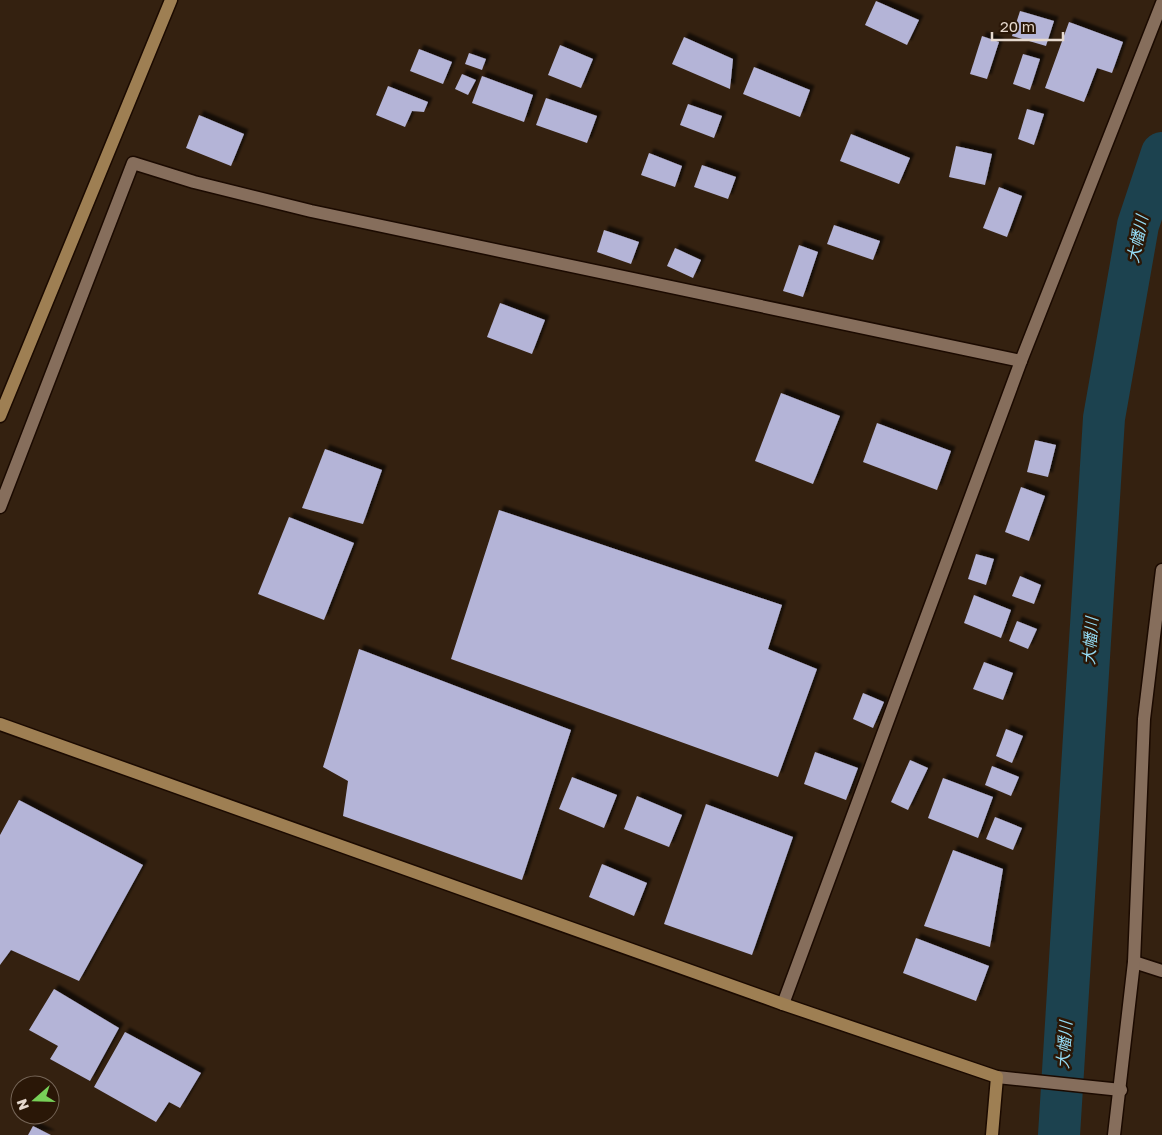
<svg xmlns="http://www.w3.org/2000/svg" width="1162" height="1135" font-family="'Golos Text','Noto Sans JP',sans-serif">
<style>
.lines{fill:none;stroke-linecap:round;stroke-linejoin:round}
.river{stroke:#1c424f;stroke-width:42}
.building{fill:#b4b4d7;filter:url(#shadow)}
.street-casing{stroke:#1b0a00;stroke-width:15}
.secondary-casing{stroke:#1b0a00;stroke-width:15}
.street{stroke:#866e5c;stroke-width:12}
.secondary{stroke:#9e7f53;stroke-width:12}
.labels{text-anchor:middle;stroke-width:5;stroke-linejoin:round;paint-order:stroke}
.water-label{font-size:16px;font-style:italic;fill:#94dbf4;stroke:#2a1707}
</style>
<defs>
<filter id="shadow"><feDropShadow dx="4.5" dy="-4.5" stdDeviation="1" flood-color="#0009"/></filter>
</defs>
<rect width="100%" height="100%" fill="#342110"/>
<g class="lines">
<polyline class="river" points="1059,1135 1104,418 1138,225 1162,153"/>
</g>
<g class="building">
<polygon points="876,1 919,20 907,45 865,25"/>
<polygon points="1020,11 1054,21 1046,46 1012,36"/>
<polygon points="1069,22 1123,42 1112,73 1097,68 1084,102 1045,88"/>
<polygon points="982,36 999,42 987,79 970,74"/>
<polygon points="684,37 733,59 730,89 672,64"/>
<polygon points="560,45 593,59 581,88 548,75"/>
<polygon points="419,49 452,62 443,84 410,71"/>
<polygon points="469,53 486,59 482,70 465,64"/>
<polygon points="1023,54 1040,59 1030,90 1013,84"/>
<polygon points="754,67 810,90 800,117 743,94"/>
<polygon points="462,74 476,80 468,95 455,89"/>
<polygon points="482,76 533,95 524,122 472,103"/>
<polygon points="388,86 428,102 424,112 412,111 405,127 376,115"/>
<polygon points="546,98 597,116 587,143 536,125"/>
<polygon points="688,104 722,116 714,138 680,125"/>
<polygon points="1027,109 1044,114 1034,145 1018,139"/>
<polygon points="199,115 244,134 231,166 186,148"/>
<polygon points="851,134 910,158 899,184 840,161"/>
<polygon points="956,146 992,154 985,185 949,177"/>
<polygon points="649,153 682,166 675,187 641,175"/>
<polygon points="702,165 736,177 728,199 694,187"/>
<polygon points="999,187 1022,196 1007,237 983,228"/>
<polygon points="834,225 880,241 873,260 827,244"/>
<polygon points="604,230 639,242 631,264 597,252"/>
<polygon points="799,245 818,252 803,297 783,291"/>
<polygon points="675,248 701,260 693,278 667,266"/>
<polygon points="500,303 545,320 532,354 487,337"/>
<polygon points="781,393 840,416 813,484 755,461"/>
<polygon points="877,423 951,451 937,490 863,462"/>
<polygon points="1035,440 1056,445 1048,477 1027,472"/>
<polygon points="325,449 382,470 363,524 302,508"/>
<polygon points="1021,487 1045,496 1029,541 1005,532"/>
<polygon points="499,510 782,605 768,649 817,669 778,777 451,659"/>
<polygon points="289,517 354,543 324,620 258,594"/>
<polygon points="976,554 994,559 986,585 968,579"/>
<polygon points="1020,576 1041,585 1034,604 1012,596"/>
<polygon points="974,595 1011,610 1001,638 964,623"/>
<polygon points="1017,621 1037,629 1028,649 1009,641"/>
<polygon points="359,649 571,730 522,880 343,816 348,781 323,767"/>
<polygon points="984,662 1013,673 1003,700 973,689"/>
<polygon points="863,693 884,702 873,728 853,719"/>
<polygon points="1006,729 1023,736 1012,763 996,756"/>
<polygon points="815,752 858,768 846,800 804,784"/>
<polygon points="910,760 928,768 908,810 891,802"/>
<polygon points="992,766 1019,777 1011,796 985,785"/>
<polygon points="572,777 617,795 604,828 559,809"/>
<polygon points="943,778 993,797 978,838 928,818"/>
<polygon points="637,796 682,815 669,847 624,829"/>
<polygon points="19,800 143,865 79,981 11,950 0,965 0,835"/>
<polygon points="706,804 793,837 752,955 664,924"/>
<polygon points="995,817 1022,828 1013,850 986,839"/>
<polygon points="953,850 1003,869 990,947 924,926"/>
<polygon points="602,864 647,883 634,916 589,897"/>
<polygon points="916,938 989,966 976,1001 903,973"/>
<polygon points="54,989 119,1028 90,1081 50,1059 58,1046 29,1030"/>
<polygon points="125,1032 201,1073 180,1108 169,1102 156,1122 94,1087"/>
<polygon points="33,1126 51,1135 28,1135"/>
</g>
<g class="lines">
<g class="street-casing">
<g id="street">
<polyline points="0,507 133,163 194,182 311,211 1021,361"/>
<polyline points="1134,962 1162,971"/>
<polyline points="783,1004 1021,361 1162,3"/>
<polyline points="997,1077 1121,1090"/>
<polyline points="1114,1135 1134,962 1144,719 1162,570"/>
</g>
</g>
<g class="secondary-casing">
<g id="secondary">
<polyline points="0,416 171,0"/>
<polyline points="0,724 783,1004 997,1077 992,1135"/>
</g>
</g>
<use href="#street" class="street"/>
<use href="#secondary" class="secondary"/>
</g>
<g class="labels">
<g class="water-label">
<text transform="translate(1137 239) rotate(-78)" y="6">大幡川</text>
<text transform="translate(1090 641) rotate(-86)" y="6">大幡川</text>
<text transform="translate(1064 1045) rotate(-86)" y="6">大幡川</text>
</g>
</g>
<g transform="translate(35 1100) rotate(250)"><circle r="24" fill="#2a1707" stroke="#756557"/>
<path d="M0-4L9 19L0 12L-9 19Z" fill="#78d158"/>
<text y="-8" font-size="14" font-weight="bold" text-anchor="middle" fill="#e6d9ce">N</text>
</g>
<path d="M992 32v8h71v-8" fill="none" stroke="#e6d9ce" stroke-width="2.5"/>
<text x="1000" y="32" font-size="15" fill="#e6d9ce" stroke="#2a1707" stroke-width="4" paint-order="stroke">20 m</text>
</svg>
